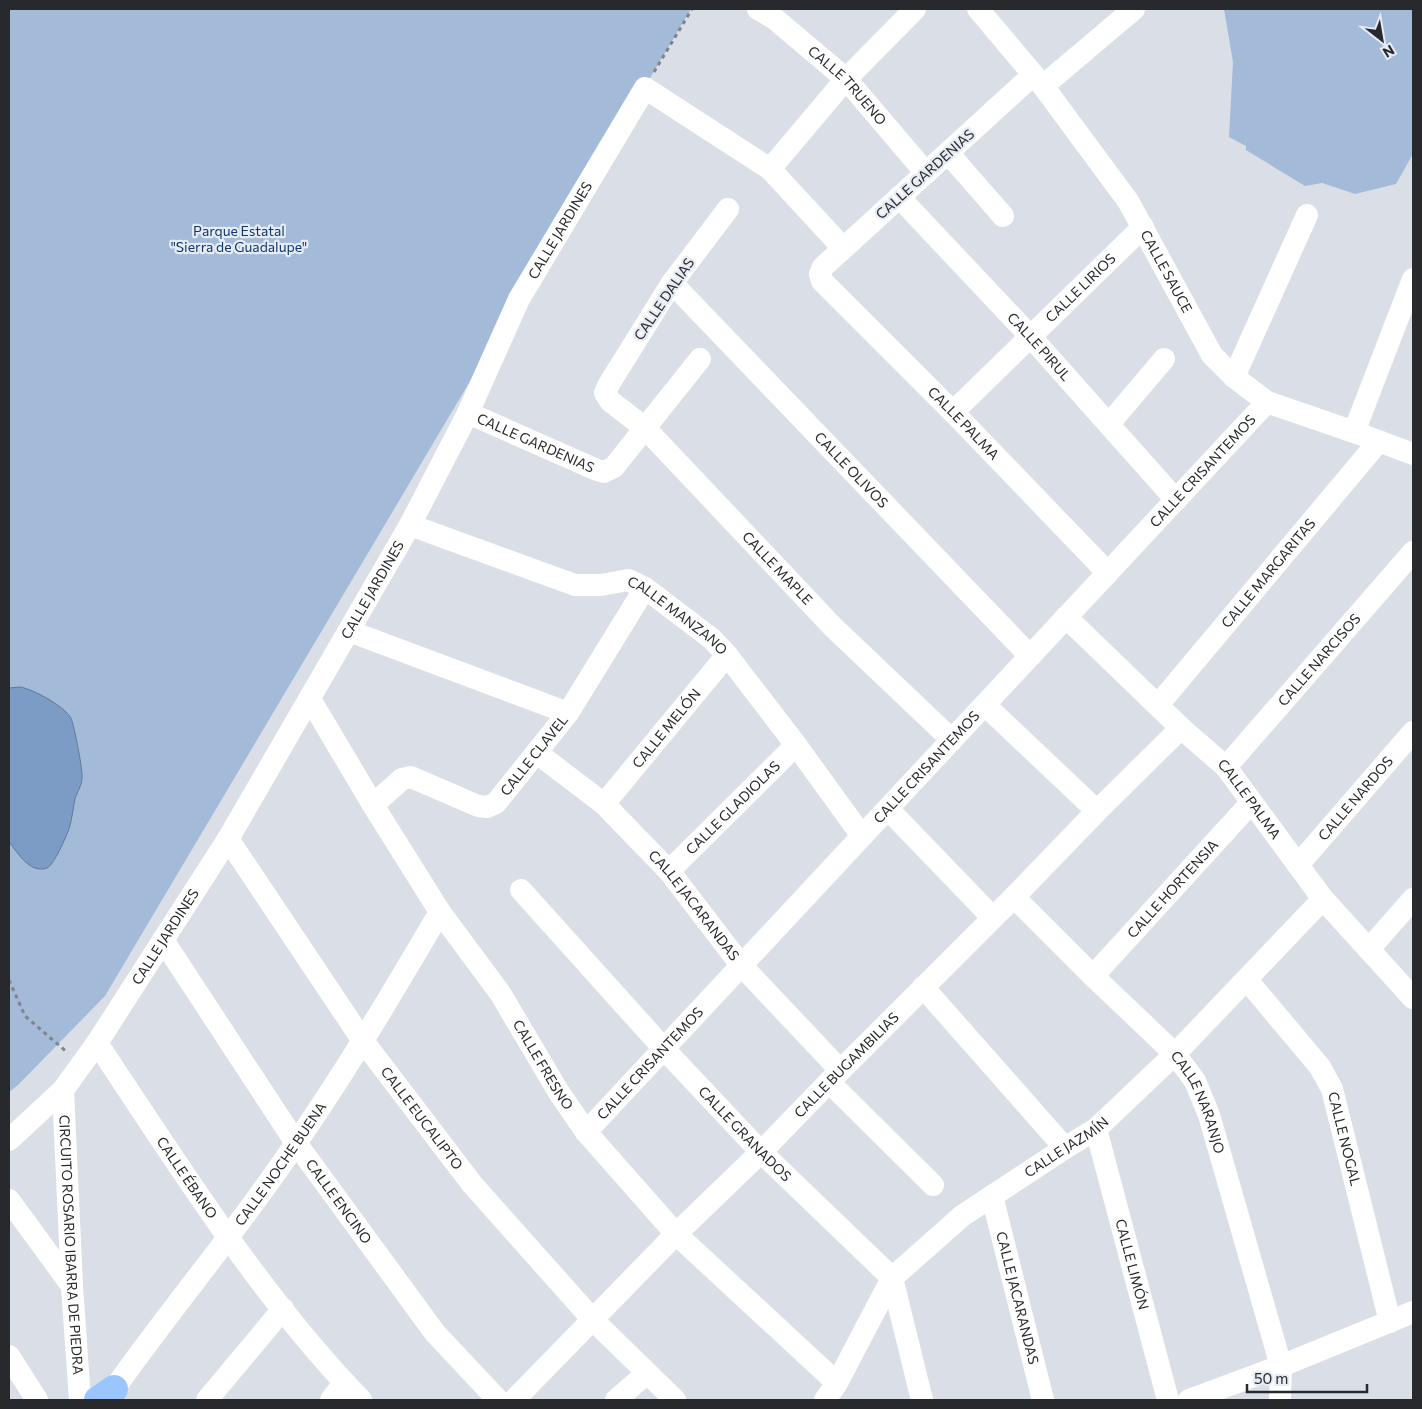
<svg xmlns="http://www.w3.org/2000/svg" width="1422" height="1409" font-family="Commissioner,sans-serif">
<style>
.green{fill:#a3bad9}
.water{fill:#7c9bc5;stroke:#627997}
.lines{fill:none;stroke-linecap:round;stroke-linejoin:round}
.path{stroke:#81848a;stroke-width:3;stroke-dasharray:4 4;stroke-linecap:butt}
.minor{stroke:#fff;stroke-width:22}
.major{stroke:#9ac5fe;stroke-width:28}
.labels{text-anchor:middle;stroke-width:4.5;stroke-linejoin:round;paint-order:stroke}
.street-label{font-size:14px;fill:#27292c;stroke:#e7ecf4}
.park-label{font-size:14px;fill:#0e386c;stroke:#e7ecf4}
</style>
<rect width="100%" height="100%" fill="#dadfe7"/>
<g class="green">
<polygon points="9,9 691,9 105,996 18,1085 9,1092"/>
<polygon points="1224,9 1413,9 1413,154 1396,184 1355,194 1322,183 1305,186 1246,150 1246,146 1229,137 1233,62"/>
</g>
<path class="water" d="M20,687C33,689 64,706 71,718C74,725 83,770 82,778C82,785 77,792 75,799C73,809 72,819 69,829C66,837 54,865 47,868C30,874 18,853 9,842V688Z"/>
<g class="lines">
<g class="path">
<polyline points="654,72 692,9"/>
<polyline points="9,980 25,1016 68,1053"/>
</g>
<g class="minor">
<path id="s1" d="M758,9L775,19L846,79L926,173"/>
<path id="s2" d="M978,9L1043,86L1128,201L1212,355L1234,377L1267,402L1354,432L1413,454"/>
<path id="s3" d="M1033,75L823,267L820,274L822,281L953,412L1108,573"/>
<polyline points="1043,86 1134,9"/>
<polyline points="948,153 1003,216"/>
<polyline points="770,169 846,79 915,9"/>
<path id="s4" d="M899,197L1030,336L1176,500"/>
<path id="s5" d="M728,209L672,283L609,384L605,393L610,401L645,428L833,627L952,740"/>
<path id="s6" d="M672,283L1030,656"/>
<polyline points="1234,377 1307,215"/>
<path id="s7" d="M953,412L1143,227"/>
<path id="s8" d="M468,413L597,470L604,472L614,467L700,359"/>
<polyline points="1109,424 1164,359"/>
<polyline points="1354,432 1413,279"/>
<path id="s9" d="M410,525L575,585H601L628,580L645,588L712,639L727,655L796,745L862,836"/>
<path id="s10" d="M1066,617L1181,728L1226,767L1323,899L1413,998"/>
<polyline points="349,631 568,713"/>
<path id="s11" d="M310,699L373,805L440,912L500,993L558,1091L586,1132L676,1234L837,1383"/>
<polyline points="985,705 1097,811"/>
<path id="s12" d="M1158,705L1379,441"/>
<path id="s13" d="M537,753L604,804L669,871L741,965L840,1070"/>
<path id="s14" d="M1226,767L1413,552"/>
<path id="s15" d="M604,804L727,655"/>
<path id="s16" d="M373,805L402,779L411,777L478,806L487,807L496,803L568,713L645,588"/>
<polyline points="888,809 993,918"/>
<path id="s17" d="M228,839L363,1041L472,1184L593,1320L675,1400"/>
<path id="s18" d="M1298,865L1413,732"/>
<path id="s19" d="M669,871L796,745"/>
<path id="s20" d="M521,890L664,1049L761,1152L892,1278L922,1400"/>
<path id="s21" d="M1014,897L1093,976L1175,1054L1195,1081L1209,1115L1281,1366L1280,1400"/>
<path id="s22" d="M163,940L296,1143L435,1333L498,1400"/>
<polyline points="1369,949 1413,899"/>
<path id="s23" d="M1093,976L1251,803"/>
<path id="s24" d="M1247,980L1320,1067L1332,1089L1390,1322"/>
<polyline points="923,987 1065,1148"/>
<path id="s25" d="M97,1043C179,1166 258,1293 361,1400"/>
<polyline points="829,1082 933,1185"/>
<path id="s26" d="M63,1090L72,1286L80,1400"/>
<path id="s27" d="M1096,1129L1168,1400"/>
<path id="s28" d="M586,1132L1267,402"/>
<path id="s29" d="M9,1140L63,1090L97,1043L228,839L410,525L468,413L519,299L645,88L770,169L843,248"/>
<path id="s30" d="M992,1196L1043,1400"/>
<polyline points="9,1200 72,1286"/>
<polyline points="9,1356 37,1400"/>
<path id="s31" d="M114,1389C173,1306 239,1228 296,1143C348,1068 394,990 440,912"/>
<polyline points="207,1400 283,1309"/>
<polyline points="331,1400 344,1383"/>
<path id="s32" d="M514,1400L676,1234L761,1152L829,1082L1014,897L1097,811L1181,728"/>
<polyline points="616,1400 647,1373"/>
<path id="s33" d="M825,1400L837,1383L892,1278L962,1216L1065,1148L1096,1129L1175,1054L1323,899"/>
<polyline points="1189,1400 1281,1366 1413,1312"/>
</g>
<polyline class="major" points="98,1400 114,1389"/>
</g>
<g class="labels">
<g class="street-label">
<text dy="5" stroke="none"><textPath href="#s1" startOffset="118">CALLE TRUENO</textPath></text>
<text transform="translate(925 174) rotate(-42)" y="5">CALLE GARDENIAS</text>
<text dy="5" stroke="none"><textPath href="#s29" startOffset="1068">CALLE JARDINES</textPath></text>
<text dy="5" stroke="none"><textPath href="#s2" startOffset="324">CALLE SAUCE</textPath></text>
<text dy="5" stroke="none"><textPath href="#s7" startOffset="178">CALLE LIRIOS</textPath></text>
<text transform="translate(664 299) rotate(-56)" y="5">CALLE DALIAS</text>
<text dy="5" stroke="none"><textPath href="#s4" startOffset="205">CALLE PIRUL</textPath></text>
<text dy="5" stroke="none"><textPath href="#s3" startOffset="500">CALLE PALMA</textPath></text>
<text dy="5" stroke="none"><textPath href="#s8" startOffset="74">CALLE GARDENIAS</textPath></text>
<text dy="5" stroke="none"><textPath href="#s6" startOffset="259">CALLE OLIVOS</textPath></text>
<text dy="5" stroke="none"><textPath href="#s28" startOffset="904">CALLE CRISANTEMOS</textPath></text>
<text dy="5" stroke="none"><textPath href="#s5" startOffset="468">CALLE MAPLE</textPath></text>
<text dy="5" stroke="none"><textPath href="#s12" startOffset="172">CALLE MARGARITAS</textPath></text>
<text dy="5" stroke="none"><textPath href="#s29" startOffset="662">CALLE JARDINES</textPath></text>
<text dy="5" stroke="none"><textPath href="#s9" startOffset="290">CALLE MANZANO</textPath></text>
<text dy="5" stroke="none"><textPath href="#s14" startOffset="142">CALLE NARCISOS</textPath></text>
<text dy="5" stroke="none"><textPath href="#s15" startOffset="98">CALLE MELÓN</textPath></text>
<text dy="5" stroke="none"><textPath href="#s16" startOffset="201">CALLE CLAVEL</textPath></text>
<text dy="5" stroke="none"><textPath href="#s28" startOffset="499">CALLE CRISANTEMOS</textPath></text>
<text dy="5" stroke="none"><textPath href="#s18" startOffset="88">CALLE NARDOS</textPath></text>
<text dy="5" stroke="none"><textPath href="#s10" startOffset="259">CALLE PALMA</textPath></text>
<text dy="5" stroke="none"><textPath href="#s19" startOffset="90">CALLE GLADIOLAS</textPath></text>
<text dy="5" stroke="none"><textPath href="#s23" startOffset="118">CALLE HORTENSIA</textPath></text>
<text dy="5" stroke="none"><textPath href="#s13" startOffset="220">CALLE JACARANDAS</textPath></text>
<text dy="5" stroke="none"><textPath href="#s29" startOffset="258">CALLE JARDINES</textPath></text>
<text dy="5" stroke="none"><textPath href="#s28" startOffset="94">CALLE CRISANTEMOS</textPath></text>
<text dy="5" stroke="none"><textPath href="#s32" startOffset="472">CALLE BUGAMBILIAS</textPath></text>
<text dy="5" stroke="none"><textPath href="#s11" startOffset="434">CALLE FRESNO</textPath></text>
<text dy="5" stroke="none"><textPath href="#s21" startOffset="279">CALLE NARANJO</textPath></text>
<text dy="5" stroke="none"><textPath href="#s17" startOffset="340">CALLE EUCALIPTO</textPath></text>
<text dy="5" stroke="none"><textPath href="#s20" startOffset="331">CALLE GRANADOS</textPath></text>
<text dy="5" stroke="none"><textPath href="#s24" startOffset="190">CALLE NOGAL</textPath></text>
<text dy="5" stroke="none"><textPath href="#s33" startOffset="358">CALLE JAZMÍN</textPath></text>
<text dy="5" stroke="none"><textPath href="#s31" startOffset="280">CALLE NOCHE BUENA</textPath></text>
<text dy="5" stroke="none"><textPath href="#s25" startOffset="162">CALLE ÉBANO</textPath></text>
<text dy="5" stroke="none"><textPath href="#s22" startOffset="315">CALLE ENCINO</textPath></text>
<text dy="5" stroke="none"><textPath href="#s26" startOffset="155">CIRCUITO ROSARIO IBARRA DE PIEDRA</textPath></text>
<text dy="5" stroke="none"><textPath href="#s27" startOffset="140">CALLE LIMÓN</textPath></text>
<text dy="5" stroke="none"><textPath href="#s30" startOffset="105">CALLE JACARANDAS</textPath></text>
</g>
<g class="park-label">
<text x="239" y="236">Parque Estatal<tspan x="239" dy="16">"Sierra de Guadalupe"</tspan></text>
</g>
</g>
<rect width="1422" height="1409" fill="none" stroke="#27292c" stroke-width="20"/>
<g transform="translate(1382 40) rotate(149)" stroke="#e7ecf4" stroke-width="4" paint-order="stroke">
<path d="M0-4L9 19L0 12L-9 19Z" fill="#27292c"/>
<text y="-8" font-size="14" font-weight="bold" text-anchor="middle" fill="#27292c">N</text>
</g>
<path d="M1247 1384v8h120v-8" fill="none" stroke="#27292c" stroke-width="2.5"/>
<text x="1254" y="1384" font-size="15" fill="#27292c" stroke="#e7ecf4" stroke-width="4" paint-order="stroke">50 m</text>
</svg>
